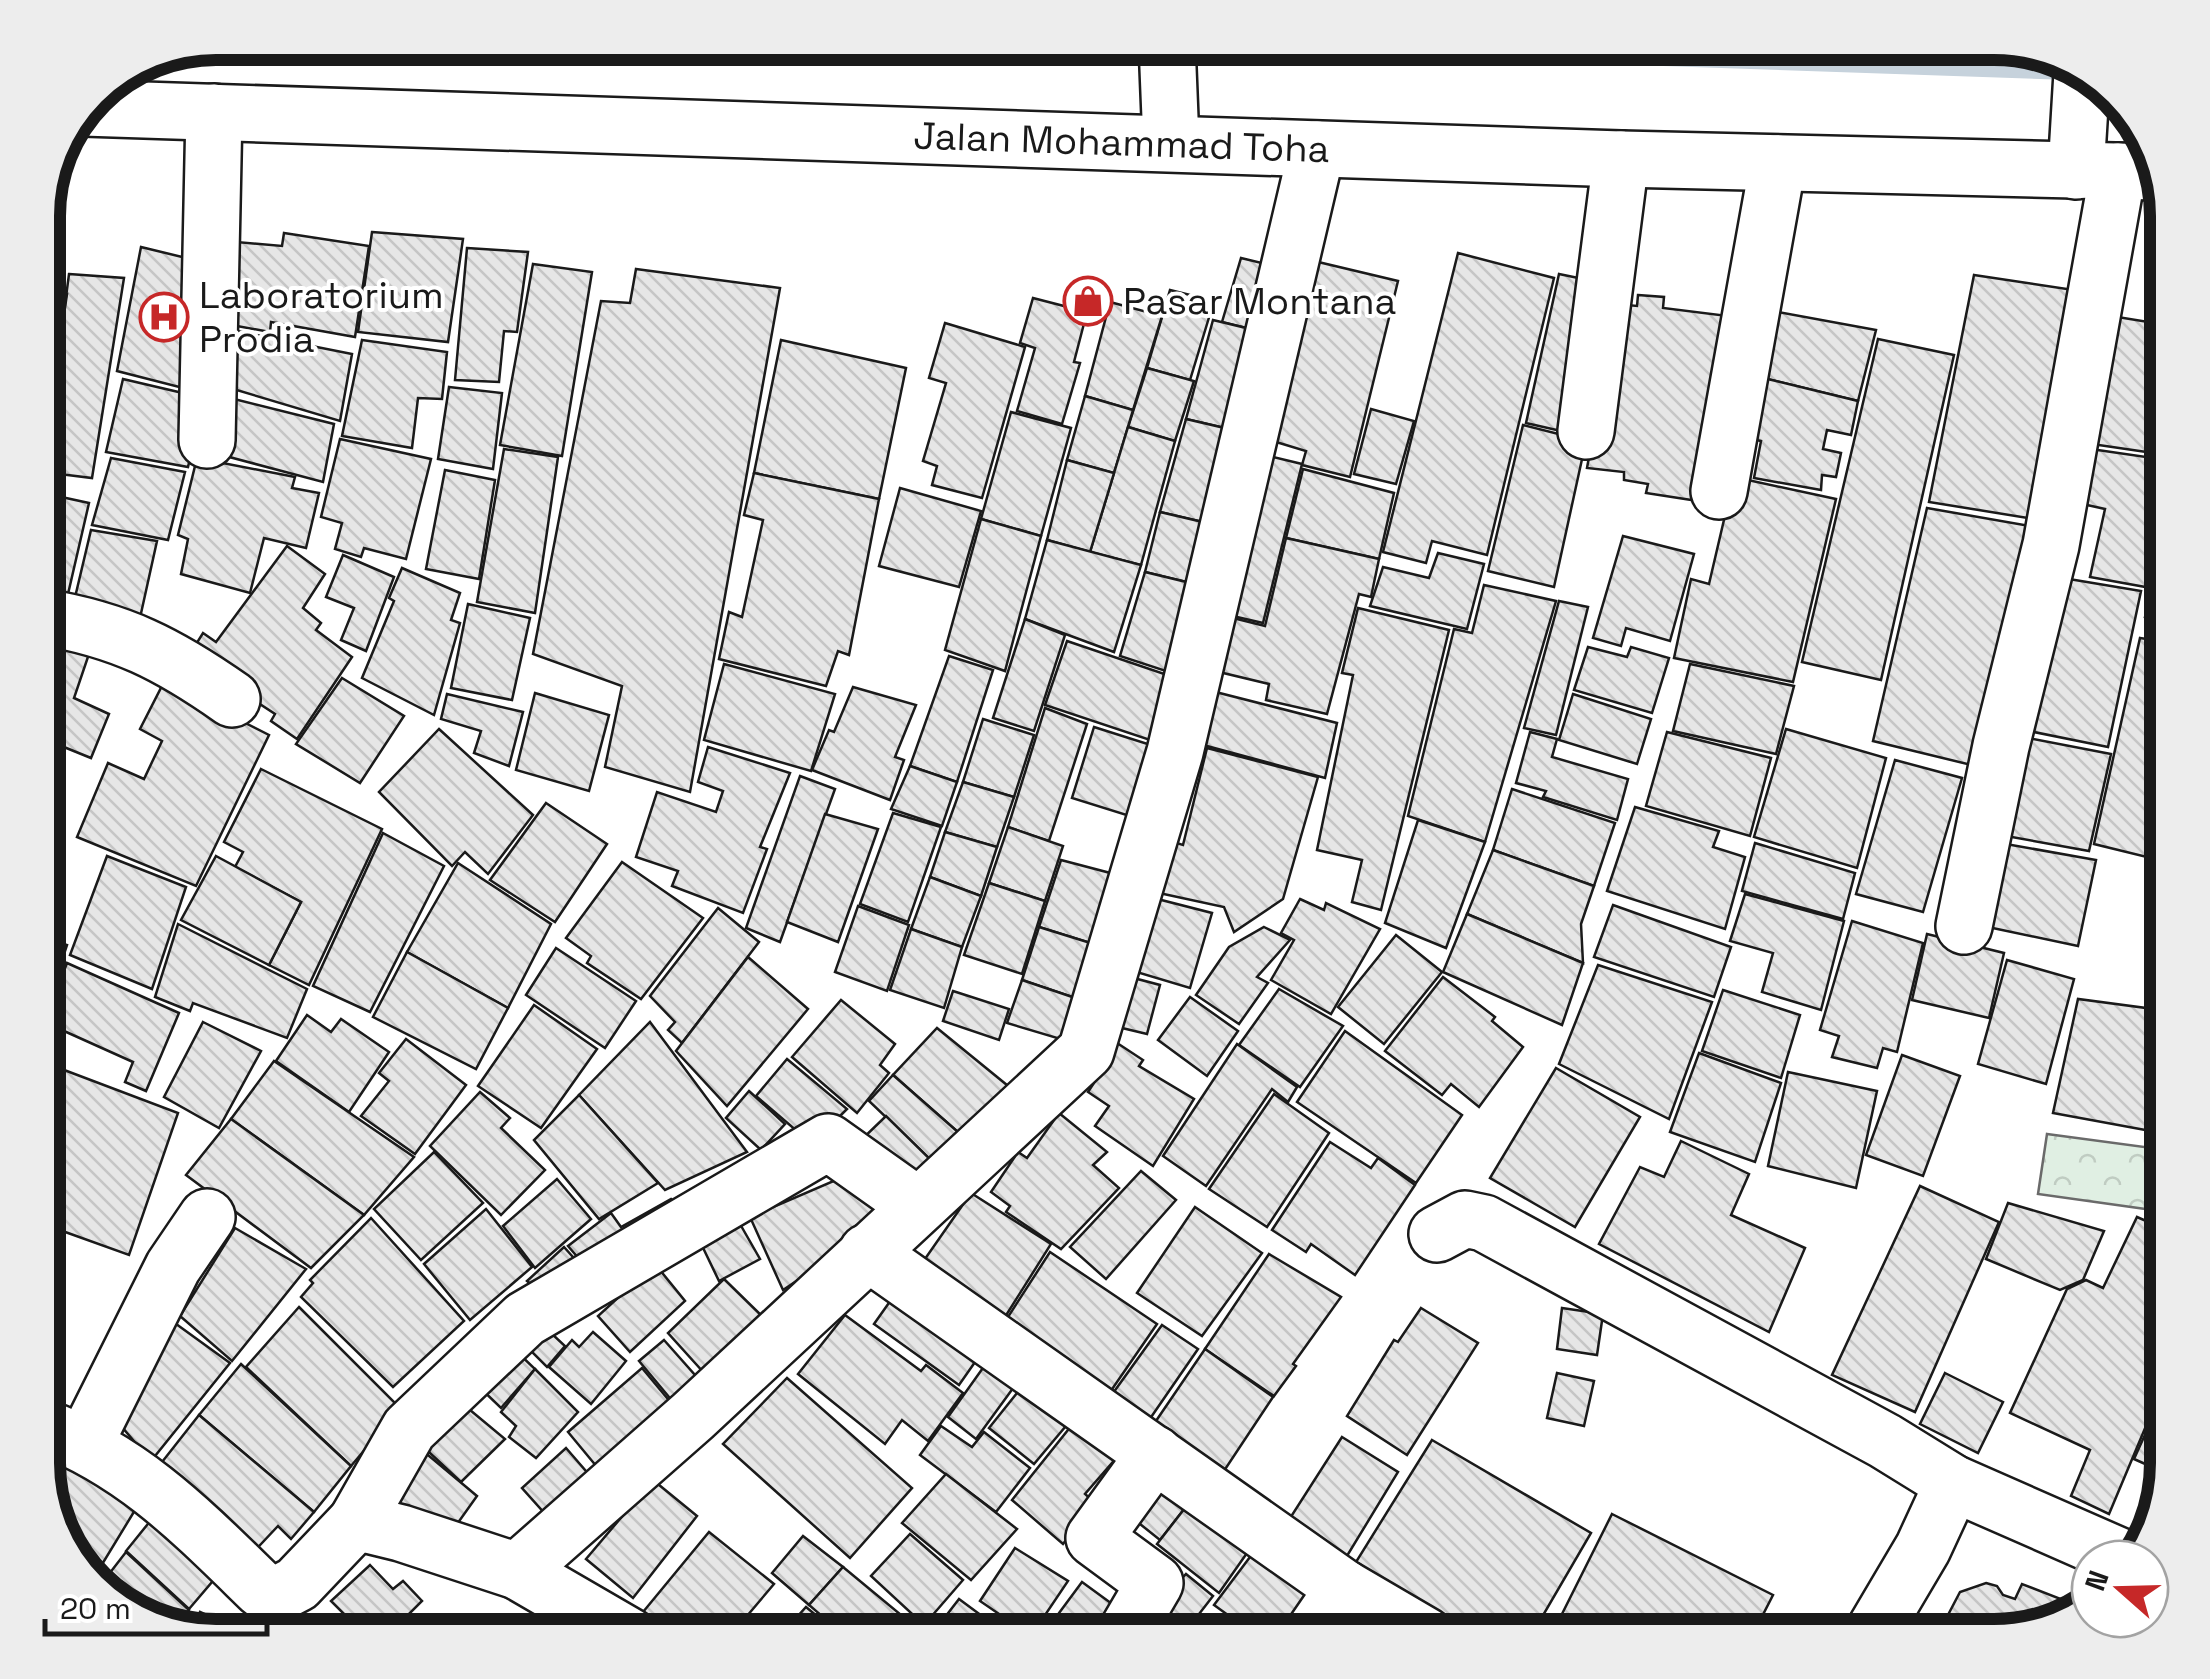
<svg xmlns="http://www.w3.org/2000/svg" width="2210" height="1679" font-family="'Space Grotesk',sans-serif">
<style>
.forest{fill:url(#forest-crowns);stroke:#6a6a6a;stroke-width:2.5}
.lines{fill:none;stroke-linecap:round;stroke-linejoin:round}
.stream{stroke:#c6d2dc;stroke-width:22}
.building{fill:url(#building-back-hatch);stroke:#1a1a1a;stroke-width:2.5}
.minor-casing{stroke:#1a1a1a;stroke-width:60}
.major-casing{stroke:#1a1a1a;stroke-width:60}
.minor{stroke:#fff;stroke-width:55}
.major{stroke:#fff;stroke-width:55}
.labels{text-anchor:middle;stroke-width:8;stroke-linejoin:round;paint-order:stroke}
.street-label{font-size:38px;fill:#1a1a1a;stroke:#fff}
.poi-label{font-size:38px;fill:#1a1a1a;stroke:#fff;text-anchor:start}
.rim{fill:none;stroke:#1a1a1a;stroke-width:12}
</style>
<defs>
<pattern id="forest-crowns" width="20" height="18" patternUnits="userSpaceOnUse" patternTransform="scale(2.5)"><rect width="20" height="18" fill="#e0efe3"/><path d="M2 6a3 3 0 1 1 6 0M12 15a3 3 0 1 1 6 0" fill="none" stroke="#c0ccc2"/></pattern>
<pattern id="building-back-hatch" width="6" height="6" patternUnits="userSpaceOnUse" patternTransform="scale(2.5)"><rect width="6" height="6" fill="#e6e6e6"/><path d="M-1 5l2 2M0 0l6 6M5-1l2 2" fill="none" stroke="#c5c5c5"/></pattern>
</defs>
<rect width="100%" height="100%" fill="#fff"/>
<polygon class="forest" points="2047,1134 2167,1150 2167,1212 2038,1194"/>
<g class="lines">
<polyline class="stream" points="1314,43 2071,69"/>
</g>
<g class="building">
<polygon points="372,232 463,239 448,342 358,332"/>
<polygon points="284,233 369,246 355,337 271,322 270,332 226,324 237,242 282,246"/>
<polygon points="141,247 211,264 187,389 117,371"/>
<polygon points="467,248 528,252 517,332 504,331 499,382 455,380"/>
<polygon points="1458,253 1554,278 1487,555 1432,541 1426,563 1383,552"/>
<polygon points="1293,256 1398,281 1350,477 1302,465 1306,451 1250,434"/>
<polygon points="1241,258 1286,269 1271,334 1222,322"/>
<polygon points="533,264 592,272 562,456 500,445"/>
<polygon points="636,269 780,288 690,792 605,767 622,686 533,654 601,301 630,303"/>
<polygon points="69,274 124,278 92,478 43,472"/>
<polygon points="1559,274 1593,281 1574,434 1526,423"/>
<polygon points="1974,275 2087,292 2047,521 1929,502"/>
<polygon points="1170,290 1214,301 1190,380 1147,368"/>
<polygon points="43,292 67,294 43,458"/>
<polygon points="1638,295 1664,297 1663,308 1744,318 1711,503 1646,493 1648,484 1624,480 1624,472 1587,468 1617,304 1637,306"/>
<polygon points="1033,298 1087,312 1074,362 1080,363 1062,424 1017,411 1035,348 1020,343"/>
<polygon points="1110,302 1162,316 1133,410 1085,396"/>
<polygon points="1767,310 1876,330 1858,401 1751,375"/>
<polygon points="2099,314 2167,325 2167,455 2078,442"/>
<polygon points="1213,320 1271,334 1246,433 1186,419"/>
<polygon points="945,323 1025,347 982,498 932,485 937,466 923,461 946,383 929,378"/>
<polygon points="222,328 352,354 340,421 220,385"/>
<polygon points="1878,339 1954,355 1881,680 1802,662"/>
<polygon points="362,340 447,352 442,399 418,398 412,448 342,436"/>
<polygon points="781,340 906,368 879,499 754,473"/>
<polygon points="1147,368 1194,381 1175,441 1128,427"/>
<polygon points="1751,375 1858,401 1851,435 1827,430 1823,449 1841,453 1836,477 1822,475 1821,490 1754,478 1761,441 1738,436"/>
<polygon points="123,379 204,398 188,467 106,452"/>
<polygon points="449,387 502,393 493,469 438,459"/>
<polygon points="222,396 334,424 323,482 218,454"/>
<polygon points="1085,396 1133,410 1114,473 1067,460"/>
<polygon points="1371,409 1414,421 1396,484 1354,474"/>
<polygon points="1011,412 1071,428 1041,536 981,519"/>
<polygon points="1186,419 1246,433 1224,527 1160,512"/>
<polygon points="1523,425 1586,441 1554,587 1488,571"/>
<polygon points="1128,427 1175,441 1141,565 1090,552"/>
<polygon points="340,439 431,459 406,559 364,548 361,557 335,549 342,523 321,517"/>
<polygon points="2077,447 2167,460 2167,513 2151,588 2090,577 2105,509 2069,501"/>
<polygon points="504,449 558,457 535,613 477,602"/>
<polygon points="1248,451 1302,464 1263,623 1211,611"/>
<polygon points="111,458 185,472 168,540 92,525"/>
<polygon points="197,458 295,477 292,488 319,493 306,548 264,538 250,593 181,574 188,539 178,535"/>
<polygon points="1067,460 1114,473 1090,552 1047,540"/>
<polygon points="1303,469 1394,493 1379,559 1286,538"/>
<polygon points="445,470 495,480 479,579 426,569"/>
<polygon points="754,473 879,499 849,655 838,651 826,686 719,659 729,612 742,617 763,520 744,515"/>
<polygon points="1734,477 1836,499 1793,682 1674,658 1691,579 1709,584"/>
<polygon points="900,488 981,511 959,587 879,566"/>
<polygon points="43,493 89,503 65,607 43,603"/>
<polygon points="1927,508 2047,529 1992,770 1873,741"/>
<polygon points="1160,512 1224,527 1207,587 1145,572"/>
<polygon points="981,519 1041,536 1005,671 945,650"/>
<polygon points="91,530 157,541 138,627 72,610"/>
<polygon points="2167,530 2167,623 2145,617"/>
<polygon points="1623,536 1694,554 1670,641 1626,628 1621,646 1593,638"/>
<polygon points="1286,538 1379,559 1371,597 1359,594 1327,714 1266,700 1269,684 1215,671 1229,617 1265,626"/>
<polygon points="1047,540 1141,565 1114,652 1025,619"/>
<polygon points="287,546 325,574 303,608 321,623 316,630 352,657 297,739 271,721 275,714 188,657 203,633 216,642"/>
<polygon points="1438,553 1484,564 1467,629 1370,606 1383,567 1429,578"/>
<polygon points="343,555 394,577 366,651 341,640 354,608 326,597"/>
<polygon points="402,568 460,593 451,620 460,623 434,715 362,678 394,601 389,598"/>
<polygon points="1145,572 1207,587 1187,678 1120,656"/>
<polygon points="2051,576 2141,591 2108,747 2019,729"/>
<polygon points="1484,585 1556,601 1485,842 1408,816 1454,629 1472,633"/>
<polygon points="1559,601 1588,607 1556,735 1524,728"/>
<polygon points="468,604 530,618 512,700 451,688"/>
<polygon points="1358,608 1449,630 1381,910 1352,902 1362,860 1317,850 1353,675 1342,673"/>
<polygon points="1025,619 1065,635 1034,731 993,718"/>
<polygon points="43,634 90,651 74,698 109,714 91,758 54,743 46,768 43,767"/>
<polygon points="2140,638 2167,642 2165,700 2167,701 2167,862 2094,844"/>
<polygon points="1067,641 1185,681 1165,745 1045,705"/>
<polygon points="1588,647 1627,657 1631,647 1669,658 1652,713 1574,690"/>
<polygon points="949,656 993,670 957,782 910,766"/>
<polygon points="724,664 835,694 811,771 704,740"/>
<polygon points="1690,664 1794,686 1776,754 1673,731"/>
<polygon points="342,678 404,716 360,783 296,744"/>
<polygon points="164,682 269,735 196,886 77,837 108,763 144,779 162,741 140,729"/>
<polygon points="853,687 916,705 895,757 904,760 890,800 812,770 829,730 834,732"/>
<polygon points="1196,687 1337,723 1325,778 1181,739"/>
<polygon points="535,693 609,715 589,791 516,770"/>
<polygon points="447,694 523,712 509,766 474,753 481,731 441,719"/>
<polygon points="1573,694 1651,719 1637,764 1559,740"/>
<polygon points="1045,708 1087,724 1049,841 1008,827"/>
<polygon points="983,719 1034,735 1014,797 963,782"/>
<polygon points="1094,727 1173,752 1152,823 1072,798"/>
<polygon points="439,729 533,815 488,874 465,852 452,866 379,792"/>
<polygon points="1786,729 1886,758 1857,868 1754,837"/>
<polygon points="1530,732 1557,739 1552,757 1628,779 1617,820 1543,797 1546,791 1516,783"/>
<polygon points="1667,732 1771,758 1750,836 1646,806"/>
<polygon points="2008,734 2111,754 2089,851 1984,832"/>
<polygon points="708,747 790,773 760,847 767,849 743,913 672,886 678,871 636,857 657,792 716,812 723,791 698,782"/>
<polygon points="1207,748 1318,777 1283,899 1234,932 1224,907 1136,888 1150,835 1183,845"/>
<polygon points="1895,760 1962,778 1923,912 1856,894"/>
<polygon points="910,766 957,782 942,826 891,809"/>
<polygon points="261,769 382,829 309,985 269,965 301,902 235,867 243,852 224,842"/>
<polygon points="800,776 835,789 780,942 746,928"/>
<polygon points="963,782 1014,797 997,847 945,832"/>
<polygon points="1512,789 1615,823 1594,886 1493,850"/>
<polygon points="546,803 607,844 555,922 490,880"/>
<polygon points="1635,807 1719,831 1713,847 1745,857 1725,929 1607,891"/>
<polygon points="893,813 941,827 908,922 860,904"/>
<polygon points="825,814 878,829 838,942 787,922"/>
<polygon points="1418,820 1485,842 1446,948 1385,923"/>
<polygon points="1008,827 1063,846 1045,901 989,883"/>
<polygon points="945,832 997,847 981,896 930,877"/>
<polygon points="383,833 444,866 370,1012 313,986"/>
<polygon points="1989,841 2096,860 2078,946 1969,923"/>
<polygon points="1755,843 1855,873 1843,919 1742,891"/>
<polygon points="1493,850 1594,886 1581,924 1583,963 1467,914"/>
<polygon points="107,856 186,887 152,989 70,955"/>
<polygon points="216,856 301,902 269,965 181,920"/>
<polygon points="1061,860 1133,879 1113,950 1039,927"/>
<polygon points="622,862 703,918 641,999 587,963 591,956 566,938"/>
<polygon points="458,863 551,924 508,1008 407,952"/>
<polygon points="930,877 981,896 962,947 911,929"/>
<polygon points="989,883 1045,901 1022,974 964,955"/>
<polygon points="2167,887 2167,959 2150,956"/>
<polygon points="1134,893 1212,913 1190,988 1113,965"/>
<polygon points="1745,894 1844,921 1821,1010 1762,992 1773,953 1730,941"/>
<polygon points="1300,899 1324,910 1326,903 1380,929 1331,1014 1271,980 1294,940 1281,933"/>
<polygon points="1613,905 1731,947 1714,997 1594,957"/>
<polygon points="858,906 909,925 887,991 835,972"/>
<polygon points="718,908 759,942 682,1043 668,1030 675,1022 650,996"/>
<polygon points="1467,914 1583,963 1562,1025 1443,972"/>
<polygon points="1852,921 1923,943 1897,1052 1883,1048 1877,1068 1832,1057 1839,1036 1820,1030"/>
<polygon points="178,924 307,989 287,1038 193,1003 190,1011 155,997"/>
<polygon points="1039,927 1113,950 1096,1005 1022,980"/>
<polygon points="1264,927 1290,940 1257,977 1268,983 1239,1024 1196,995 1229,947"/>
<polygon points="911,929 962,947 944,1008 890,990"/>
<polygon points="1927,934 2004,953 1989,1018 1912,1000"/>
<polygon points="1396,935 1442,972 1384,1044 1338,1007"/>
<polygon points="43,937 67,945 43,1018"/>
<polygon points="556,948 636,1001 605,1048 526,995"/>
<polygon points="407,952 508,1008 476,1069 373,1017"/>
<polygon points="748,957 808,1009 727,1106 676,1051"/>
<polygon points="2007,960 2074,979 2046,1084 1978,1064"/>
<polygon points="67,963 179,1013 146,1091 125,1082 133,1062 44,1022"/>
<polygon points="2163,964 2167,965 2167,1134 2053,1113 2078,999 2154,1009"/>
<polygon points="1598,965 1712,1002 1669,1119 1559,1064"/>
<polygon points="1111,972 1160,985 1147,1034 1097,1022"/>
<polygon points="1443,977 1495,1017 1492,1021 1523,1047 1479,1107 1451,1084 1442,1095 1385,1051"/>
<polygon points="1022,980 1096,1005 1084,1046 1007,1023"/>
<polygon points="1279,989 1343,1026 1300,1087 1239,1045"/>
<polygon points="1723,990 1800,1015 1781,1078 1702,1051"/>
<polygon points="953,991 1009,1009 999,1040 943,1021"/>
<polygon points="1190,997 1238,1031 1207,1076 1158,1040"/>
<polygon points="841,1000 895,1044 880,1065 889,1073 857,1113 792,1057"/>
<polygon points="534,1005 597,1049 541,1128 478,1086"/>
<polygon points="307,1015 331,1032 341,1019 389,1052 349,1112 276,1061"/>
<polygon points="203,1022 261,1051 219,1128 164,1097"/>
<polygon points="650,1022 747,1152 665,1190 579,1095"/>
<polygon points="937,1028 1013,1090 967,1140 893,1075"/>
<polygon points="1345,1031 1462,1115 1416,1183 1297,1102"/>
<polygon points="406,1039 466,1085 415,1154 361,1116 389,1081 379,1073"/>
<polygon points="1111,1039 1143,1060 1139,1066 1194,1099 1153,1166 1095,1126 1109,1106 1088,1092 1105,1066"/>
<polygon points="1237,1044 1297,1087 1288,1102 1272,1089 1206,1186 1163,1156"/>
<polygon points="1699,1053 1781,1083 1755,1162 1670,1132"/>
<polygon points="1902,1055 1960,1076 1923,1176 1866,1155"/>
<polygon points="787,1059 847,1109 812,1144 756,1096"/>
<polygon points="274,1061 414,1157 364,1215 231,1119"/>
<polygon points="43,1062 178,1113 129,1255 43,1224"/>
<polygon points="1556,1068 1640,1117 1575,1227 1490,1178"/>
<polygon points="1788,1072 1877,1091 1856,1188 1768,1166"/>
<polygon points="893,1075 967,1140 939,1168 869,1101"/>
<polygon points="749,1091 785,1124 761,1150 726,1118"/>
<polygon points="480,1092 510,1118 501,1128 545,1170 501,1215 430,1146"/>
<polygon points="1274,1094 1329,1133 1267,1227 1209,1189"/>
<polygon points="579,1095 658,1183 599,1219 534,1140"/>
<polygon points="1059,1113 1107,1152 1093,1165 1119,1188 1061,1249 1006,1212 1010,1206 991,1192 1018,1152 1027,1158"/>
<polygon points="886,1116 939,1168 911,1197 858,1143"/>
<polygon points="231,1119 364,1215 311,1268 186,1175"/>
<polygon points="1681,1141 1749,1174 1731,1215 1805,1248 1769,1332 1599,1244 1640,1167 1664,1177"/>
<polygon points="1330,1142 1371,1168 1378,1158 1415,1185 1355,1275 1311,1244 1306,1252 1272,1230"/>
<polygon points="434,1152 483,1203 421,1260 374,1209"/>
<polygon points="859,1170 895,1215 783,1290 750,1217"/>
<polygon points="1141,1171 1176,1200 1106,1279 1070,1247"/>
<polygon points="557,1179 591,1219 535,1268 503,1226"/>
<polygon points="1920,1186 1999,1222 1915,1412 1832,1375"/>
<polygon points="971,1193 1051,1244 993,1336 911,1279"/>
<polygon points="671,1199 681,1208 593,1275 568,1246 611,1213 621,1227"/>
<polygon points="728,1203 760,1259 719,1281 693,1227"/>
<polygon points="2008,1203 2104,1231 2083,1280 2060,1290 1986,1259"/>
<polygon points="1195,1207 1262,1253 1202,1336 1137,1293"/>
<polygon points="486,1209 532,1267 470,1320 424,1264"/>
<polygon points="2137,1217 2167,1230 2167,1376 2109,1514 2071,1496 2090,1450 2010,1413 2067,1289 2086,1280 2103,1288"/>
<polygon points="371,1218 464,1321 393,1387 301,1297 313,1283 310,1280"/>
<polygon points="235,1228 306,1269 232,1361 180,1316"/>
<polygon points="564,1247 590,1276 549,1300 527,1281"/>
<polygon points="1050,1252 1157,1324 1097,1411 995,1337"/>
<polygon points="1269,1254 1341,1297 1293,1364 1296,1366 1274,1396 1205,1349"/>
<polygon points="655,1264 685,1301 630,1352 598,1316"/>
<polygon points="724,1279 764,1318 705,1374 668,1333"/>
<polygon points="903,1283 989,1342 959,1385 874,1324"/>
<polygon points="299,1307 400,1408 351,1466 246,1367"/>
<polygon points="1421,1308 1478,1343 1407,1455 1347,1416 1394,1340 1398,1342"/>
<polygon points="1562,1308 1603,1314 1597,1355 1557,1349"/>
<polygon points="845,1315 921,1371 926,1365 963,1393 928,1441 902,1420 885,1444 798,1374"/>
<polygon points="536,1319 565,1346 547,1367 518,1338"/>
<polygon points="172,1321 230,1363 151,1461 116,1420"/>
<polygon points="1162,1325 1198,1349 1136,1439 1098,1414"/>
<polygon points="593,1332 626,1361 591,1404 549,1367 572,1340 579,1347"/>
<polygon points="664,1340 710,1392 684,1415 639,1361"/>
<polygon points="513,1348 535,1369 501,1408 473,1381"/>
<polygon points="1205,1349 1273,1397 1212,1489 1143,1440"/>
<polygon points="990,1358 1019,1380 976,1439 948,1417"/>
<polygon points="241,1364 351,1466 314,1512 199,1415"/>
<polygon points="642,1368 682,1416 607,1479 568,1432"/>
<polygon points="535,1369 578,1412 536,1458 509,1437 516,1426 501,1412"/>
<polygon points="1557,1373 1594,1381 1584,1426 1547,1418"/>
<polygon points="1945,1373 2003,1402 1978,1453 1920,1424"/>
<polygon points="787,1378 912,1488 850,1558 723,1444"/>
<polygon points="1029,1378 1076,1414 1034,1464 989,1428"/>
<polygon points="2167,1386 2167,1464 2161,1484 2148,1478 2152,1467 2134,1459"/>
<polygon points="458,1400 505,1439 461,1482 416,1440"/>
<polygon points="199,1415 314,1512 291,1539 278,1526 247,1559 151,1476"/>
<polygon points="1080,1415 1118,1456 1085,1494 1095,1503 1063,1544 1012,1500"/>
<polygon points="941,1426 972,1447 984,1432 1030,1468 996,1512 920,1455"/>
<polygon points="1342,1437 1398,1472 1336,1574 1278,1537"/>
<polygon points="1432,1440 1591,1533 1531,1636 1454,1636 1351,1570"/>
<polygon points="416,1445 477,1496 445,1541 373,1509"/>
<polygon points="566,1448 598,1485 556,1526 522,1488"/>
<polygon points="43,1451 146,1492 98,1571 73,1555 61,1540 43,1474"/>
<polygon points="1168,1468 1199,1490 1160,1540 1130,1516"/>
<polygon points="946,1474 1017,1529 971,1580 902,1523"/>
<polygon points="653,1480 697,1516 633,1598 586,1559"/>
<polygon points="1199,1490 1261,1533 1219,1593 1157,1544"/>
<polygon points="164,1504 229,1562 189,1609 126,1551"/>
<polygon points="1612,1514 1773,1595 1752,1636 1551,1636"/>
<polygon points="709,1532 774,1584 730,1636 672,1636 643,1612"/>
<polygon points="910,1534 963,1580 924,1625 871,1576"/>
<polygon points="803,1536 843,1567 809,1605 772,1573"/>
<polygon points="1265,1537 1337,1591 1307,1636 1257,1636 1214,1605"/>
<polygon points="1015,1548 1068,1581 1031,1636 980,1601"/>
<polygon points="126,1552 189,1610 179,1624 110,1600 99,1587"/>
<polygon points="75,1558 98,1572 93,1579"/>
<polygon points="370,1565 393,1589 403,1581 422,1601 387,1636 366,1636 331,1601"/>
<polygon points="843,1567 918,1629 911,1636 845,1636 809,1605"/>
<polygon points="1186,1574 1213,1596 1182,1636 1170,1636 1147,1615"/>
<polygon points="1082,1582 1119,1609 1100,1636 1042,1636"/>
<polygon points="1986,1583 1997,1586 2003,1595 2015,1599 2022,1584 2084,1608 2070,1619 1994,1636 1937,1636 1960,1592"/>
<polygon points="959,1599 1009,1636 935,1636 932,1634"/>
<polygon points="806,1607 841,1636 780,1636"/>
<polygon points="200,1612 253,1636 215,1636 192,1628"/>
</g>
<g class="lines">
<g class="minor-casing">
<g id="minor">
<polyline points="1167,43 1171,143"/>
<polyline points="2076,171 2082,73"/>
<polyline points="1586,431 1621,159"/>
<polyline points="207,440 214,112"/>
<polyline points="1719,491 1778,163"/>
<path d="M43,617C121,630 168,654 232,699"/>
<polyline points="1964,926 2001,746 2051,545 2118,171"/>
<polyline points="1437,1234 1465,1219 1484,1223 1885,1441 1953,1483 2126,1559"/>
<polyline points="867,1252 1344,1588 1426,1636"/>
<path d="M43,1427C135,1462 193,1523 262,1590L276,1595L297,1584L356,1522L401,1533L517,1571L629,1636"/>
<polyline points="85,1443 173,1267 207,1217"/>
<polyline points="356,1522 409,1429 525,1319 828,1142 918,1206"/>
<polyline points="517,1571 693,1416 1086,1051 1175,752 1317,149"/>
<polyline points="1124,1636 1155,1583 1094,1538 1155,1454"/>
<polyline points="1311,1636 1344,1588"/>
<polyline points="1871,1636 1923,1548 1953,1483"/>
</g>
</g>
<g class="major-casing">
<g id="major">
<path id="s1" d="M84,108L1621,159L2157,172"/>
</g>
</g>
<use href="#minor" class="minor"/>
<use href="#major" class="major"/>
</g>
<defs>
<g id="shop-ring" transform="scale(2.5)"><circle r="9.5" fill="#fff" stroke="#c62828" stroke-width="1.5"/><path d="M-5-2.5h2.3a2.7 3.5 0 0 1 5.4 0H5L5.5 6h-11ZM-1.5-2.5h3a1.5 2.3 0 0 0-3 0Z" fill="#c62828"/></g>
<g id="hospital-ring" transform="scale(2.5)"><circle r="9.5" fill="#fff" stroke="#c62828" stroke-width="1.5"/><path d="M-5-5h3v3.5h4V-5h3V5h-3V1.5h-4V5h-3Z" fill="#c62828"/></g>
</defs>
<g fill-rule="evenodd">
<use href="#shop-ring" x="1088" y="301"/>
<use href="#hospital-ring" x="164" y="317"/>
</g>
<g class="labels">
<g class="street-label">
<text dy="13" stroke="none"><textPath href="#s1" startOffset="1038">Jalan Mohammad Toha</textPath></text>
</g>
<g class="poi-label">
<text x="199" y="308">Laboratorium<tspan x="199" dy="44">Prodia</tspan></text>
<text x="1123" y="314">Pasar Montana</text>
</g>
</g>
<path d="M0 0H2210V1679H0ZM216 60H1994A156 156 0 0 1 2150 216V1463A156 156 0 0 1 1994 1619H216A156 156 0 0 1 60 1463V216A156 156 0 0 1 216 60Z" fill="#ededed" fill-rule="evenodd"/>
<path class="rim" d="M216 60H1994A156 156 0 0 1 2150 216V1463A156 156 0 0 1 1994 1619H216A156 156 0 0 1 60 1463V216A156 156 0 0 1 216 60Z"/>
<g transform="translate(2120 1589) rotate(290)"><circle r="48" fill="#ffffff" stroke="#a3a3a3" stroke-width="2.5"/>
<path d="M0-8L18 38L0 25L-18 38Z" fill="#c62828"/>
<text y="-15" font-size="28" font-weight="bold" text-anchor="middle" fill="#1a1a1a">N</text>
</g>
<path d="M45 1619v15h222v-15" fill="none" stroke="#1a1a1a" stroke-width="5"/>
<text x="60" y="1619" font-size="30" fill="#1a1a1a" stroke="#ffffff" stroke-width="8" paint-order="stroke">20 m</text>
</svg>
